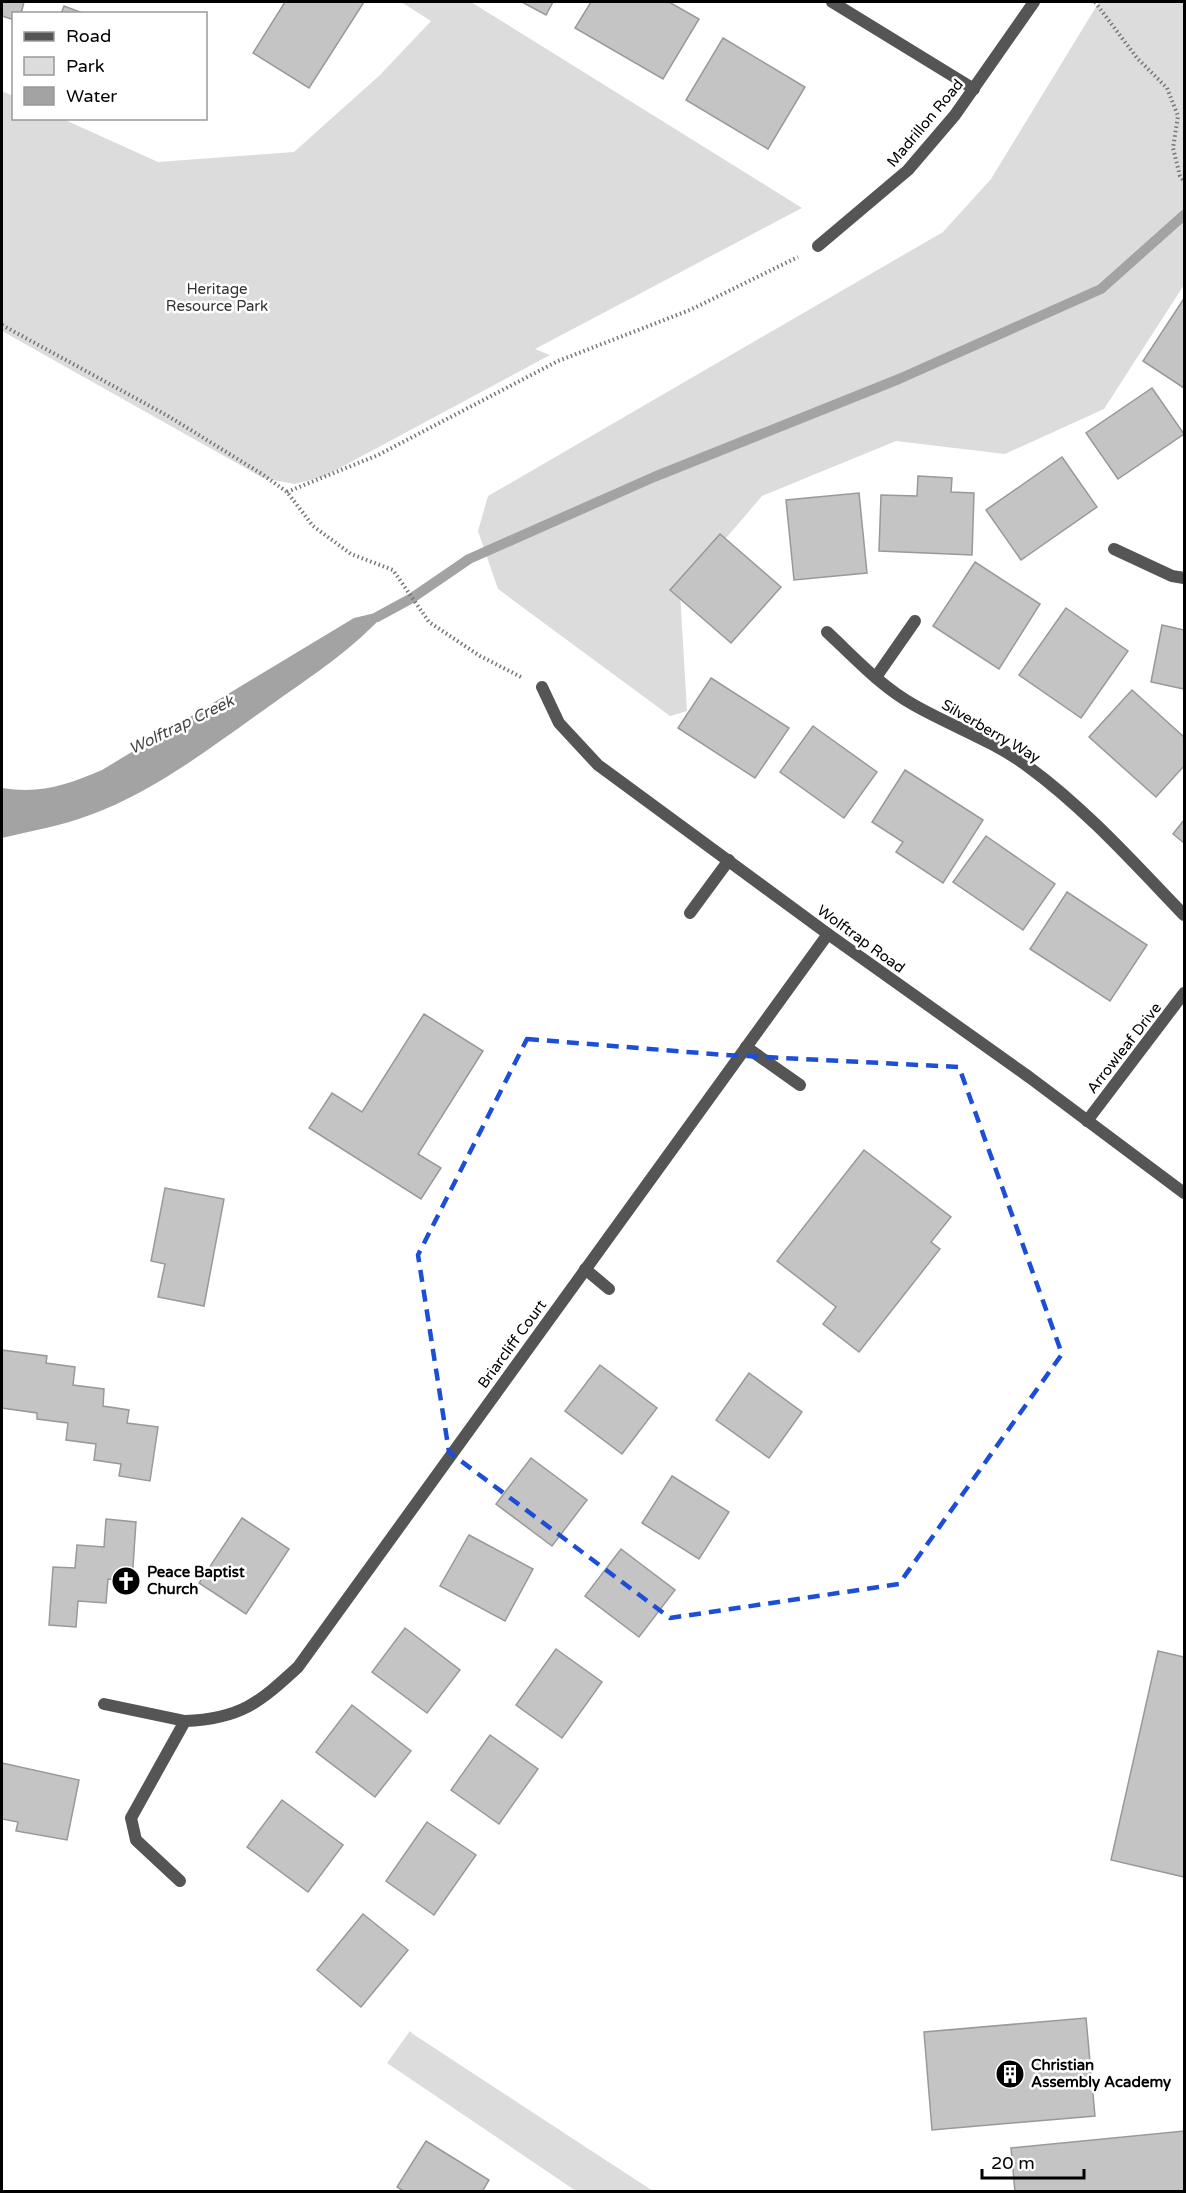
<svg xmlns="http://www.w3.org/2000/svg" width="1186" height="2193" font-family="'Varela Round',sans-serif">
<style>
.green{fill:#dcdcdc}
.water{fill:#a3a3a3}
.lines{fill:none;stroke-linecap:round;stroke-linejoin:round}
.stream{stroke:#a3a3a3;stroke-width:10}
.building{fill:#c4c4c4;stroke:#999;stroke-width:1.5}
.path{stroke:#777;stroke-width:4;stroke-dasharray:1.5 3;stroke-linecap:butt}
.lane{stroke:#555;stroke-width:12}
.street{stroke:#555;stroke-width:12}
.marked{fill:none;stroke:#1d4ed8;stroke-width:4.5;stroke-dasharray:12 8;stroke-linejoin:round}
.labels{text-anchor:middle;stroke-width:5;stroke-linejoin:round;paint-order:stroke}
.street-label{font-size:15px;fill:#000;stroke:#fff}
.park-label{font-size:15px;fill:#333;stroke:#fff}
.poi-label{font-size:15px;font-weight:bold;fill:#000;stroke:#fff;text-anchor:start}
.water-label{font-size:16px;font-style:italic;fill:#444;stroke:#fff}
</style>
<rect width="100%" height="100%" fill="#fff"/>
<g class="green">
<polygon points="401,2 471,2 802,208 535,349 550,355 323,477 294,484 263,478 2,331 2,91 13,96 14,118 63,119 158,162 294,152 380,75 431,21"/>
<polygon points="1099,2 1184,2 1184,285 1104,409 1005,454 896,441 762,496 680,592 687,711 670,716 498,589 478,531 488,496 943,232 991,179"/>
<polygon points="410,2031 413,2034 653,2191 576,2191 387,2063"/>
</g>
<path class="water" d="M388,610C354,649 310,677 268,707C213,746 154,792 90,815C62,826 30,831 2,838V788C41,794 67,785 102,770L354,618Z"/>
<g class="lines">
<polyline class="stream" points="377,617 412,598 469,559 654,477 899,379 1101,289 1184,215"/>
</g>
<g class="building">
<polygon points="2,2 24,2 21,14 14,14 14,20 2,16"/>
<polygon points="285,2 364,2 309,88 253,53"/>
<polygon points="522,2 553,2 546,15"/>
<polygon points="591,2 669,2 699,19 663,79 575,28"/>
<polygon points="64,6 85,14 61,14"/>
<polygon points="723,38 805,87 768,149 686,100"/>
<polygon points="1183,300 1184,301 1184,388 1143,361"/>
<polygon points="1152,388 1184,434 1118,479 1086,433"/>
<polygon points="1062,457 1097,507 1021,560 986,510"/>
<polygon points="918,476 952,478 951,492 974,493 972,555 879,551 881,495 917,496"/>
<polygon points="859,493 867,573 794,580 786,500"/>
<polygon points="720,534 781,587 731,643 670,590"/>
<polygon points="975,562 1040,604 999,669 933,626"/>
<polygon points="1066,608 1128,651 1081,718 1019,675"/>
<polygon points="1162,625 1184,630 1184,689 1151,682"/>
<polygon points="711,678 789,728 755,778 678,728"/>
<polygon points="1132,690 1184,737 1184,766 1156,797 1089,737"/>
<polygon points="813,726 877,772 844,818 780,772"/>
<polygon points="905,770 983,820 943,883 896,852 903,842 872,822"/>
<polygon points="1184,820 1184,843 1173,834"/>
<polygon points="986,836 1055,884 1023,930 953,882"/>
<polygon points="1067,892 1147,945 1110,1001 1030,949"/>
<polygon points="424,1014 483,1051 418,1154 441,1168 421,1199 309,1128 332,1093 362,1112"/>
<polygon points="864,1150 951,1217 931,1242 940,1249 859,1352 823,1324 836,1307 777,1261"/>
<polygon points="165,1188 224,1199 204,1306 158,1297 165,1264 151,1261"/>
<polygon points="2,1350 47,1356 46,1363 75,1367 73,1385 104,1389 103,1406 129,1410 127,1423 158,1427 150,1481 119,1476 121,1464 94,1460 96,1444 66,1440 68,1423 37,1419 37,1413 2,1408"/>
<polygon points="600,1365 657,1408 622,1454 565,1411"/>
<polygon points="749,1373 802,1412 769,1458 716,1420"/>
<polygon points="531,1458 587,1500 552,1546 496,1504"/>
<polygon points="672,1476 729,1512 699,1559 642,1523"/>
<polygon points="242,1518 289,1549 246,1614 199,1583"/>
<polygon points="106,1519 136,1522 132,1581 108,1579 106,1603 78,1601 76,1627 49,1625 53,1567 75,1568 77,1545 104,1547"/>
<polygon points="469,1535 533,1569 505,1621 440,1586"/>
<polygon points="621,1549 675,1590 639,1637 585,1596"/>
<polygon points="405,1628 460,1670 427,1713 372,1672"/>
<polygon points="556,1649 602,1682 562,1738 516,1705"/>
<polygon points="1158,1651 1184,1657 1184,1877 1111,1860"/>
<polygon points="352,1705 411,1751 375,1797 316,1752"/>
<polygon points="490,1735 538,1769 499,1824 451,1790"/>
<polygon points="2,1763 79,1780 67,1840 16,1831 18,1822 2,1819"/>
<polygon points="282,1800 343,1845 308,1892 247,1847"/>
<polygon points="427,1822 476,1855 434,1915 386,1881"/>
<polygon points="363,1914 408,1950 361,2007 317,1970"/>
<polygon points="1086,2018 1095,2116 932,2130 924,2032"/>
<polygon points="1184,2131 1184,2192 1015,2192 1011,2148"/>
<polygon points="426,2141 489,2180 482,2192 405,2192 397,2187"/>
</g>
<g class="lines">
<g class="path">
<polyline points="1095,2 1137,58 1167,88 1178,116 1173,148 1180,176 1184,181"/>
<polyline points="2,325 168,416 262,474 287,492 313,526 351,554 393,570 429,622 480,656 523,678"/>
<polyline points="287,492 378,455 558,361 690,310 798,257"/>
</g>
<g class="lane">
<polyline points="690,913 729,860"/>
<polyline points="746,1047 800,1085"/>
<polyline points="585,1269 609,1289"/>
<polyline points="104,1704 185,1721 131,1818 136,1840 180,1881"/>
</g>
<g class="street">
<polyline points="832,2 974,89"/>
<polyline points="818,246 908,170 955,115 1034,2"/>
<polyline points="1114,549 1172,576 1184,578"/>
<path d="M827,632C854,657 881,687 914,705C951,726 991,740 1026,765C1085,808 1133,862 1184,915"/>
<polyline points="876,677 915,621"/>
<polyline points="542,687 559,723 598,765 828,934 1029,1077 1184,1193"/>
<polyline points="1087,1121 1184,993"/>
<path d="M185,1721C240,1719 259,1703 298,1667L828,934"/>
</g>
</g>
<path class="marked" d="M527,1039L725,1055L959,1067L1062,1354L899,1584L670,1618L449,1452L418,1255Z"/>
<defs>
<g id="church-disc" transform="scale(1.5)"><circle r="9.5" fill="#000" stroke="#fff"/><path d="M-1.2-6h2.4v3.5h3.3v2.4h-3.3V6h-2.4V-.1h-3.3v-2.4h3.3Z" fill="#fff"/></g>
<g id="building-disc" transform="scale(1.5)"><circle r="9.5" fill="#000" stroke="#fff"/><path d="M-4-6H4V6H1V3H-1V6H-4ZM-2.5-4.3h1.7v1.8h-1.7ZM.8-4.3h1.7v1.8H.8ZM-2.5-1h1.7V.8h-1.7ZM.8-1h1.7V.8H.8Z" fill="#fff"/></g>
</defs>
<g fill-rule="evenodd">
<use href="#church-disc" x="126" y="1581"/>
<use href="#building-disc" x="1010" y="2074"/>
</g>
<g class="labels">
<g class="street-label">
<text transform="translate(925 123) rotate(-50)" y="5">Madrillon Road</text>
<text transform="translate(991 731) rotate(30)" y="5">Silverberry Way</text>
<text transform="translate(861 939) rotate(36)" y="5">Wolftrap Road</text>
<text transform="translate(1124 1048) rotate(-52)" y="5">Arrowleaf Drive</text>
<text transform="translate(512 1344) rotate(-54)" y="5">Briarcliff Court</text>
</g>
<g class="park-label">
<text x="217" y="294">Heritage<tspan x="217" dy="17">Resource Park</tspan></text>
</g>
<g class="poi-label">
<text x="147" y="1577">Peace Baptist<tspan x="147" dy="17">Church</tspan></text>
<text x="1031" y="2070">Christian<tspan x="1031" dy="17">Assembly Academy</tspan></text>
</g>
<g class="water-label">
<text transform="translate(181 724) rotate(-26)" y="6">Wolftrap Creek</text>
</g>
</g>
<rect width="1186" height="2193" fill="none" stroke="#000000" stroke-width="6"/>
<rect x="12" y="12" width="195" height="108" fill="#ffffff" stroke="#999999" stroke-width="1.5"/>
<rect x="24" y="32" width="30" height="9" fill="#555555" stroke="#999999" stroke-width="1.5"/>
<text x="66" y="42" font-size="18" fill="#000000">Road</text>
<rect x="24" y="57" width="30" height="18" fill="#dcdcdc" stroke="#999999" stroke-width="1.5"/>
<text x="66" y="72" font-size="18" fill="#000000">Park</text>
<rect x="24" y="87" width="30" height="18" fill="#a3a3a3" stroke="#999999" stroke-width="1.5"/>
<text x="66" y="102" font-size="18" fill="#000000">Water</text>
<path d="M982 2169v9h102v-9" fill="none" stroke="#000000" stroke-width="3"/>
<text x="991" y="2169" font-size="18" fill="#000000" stroke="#ffffff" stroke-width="4.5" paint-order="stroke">20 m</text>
</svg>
